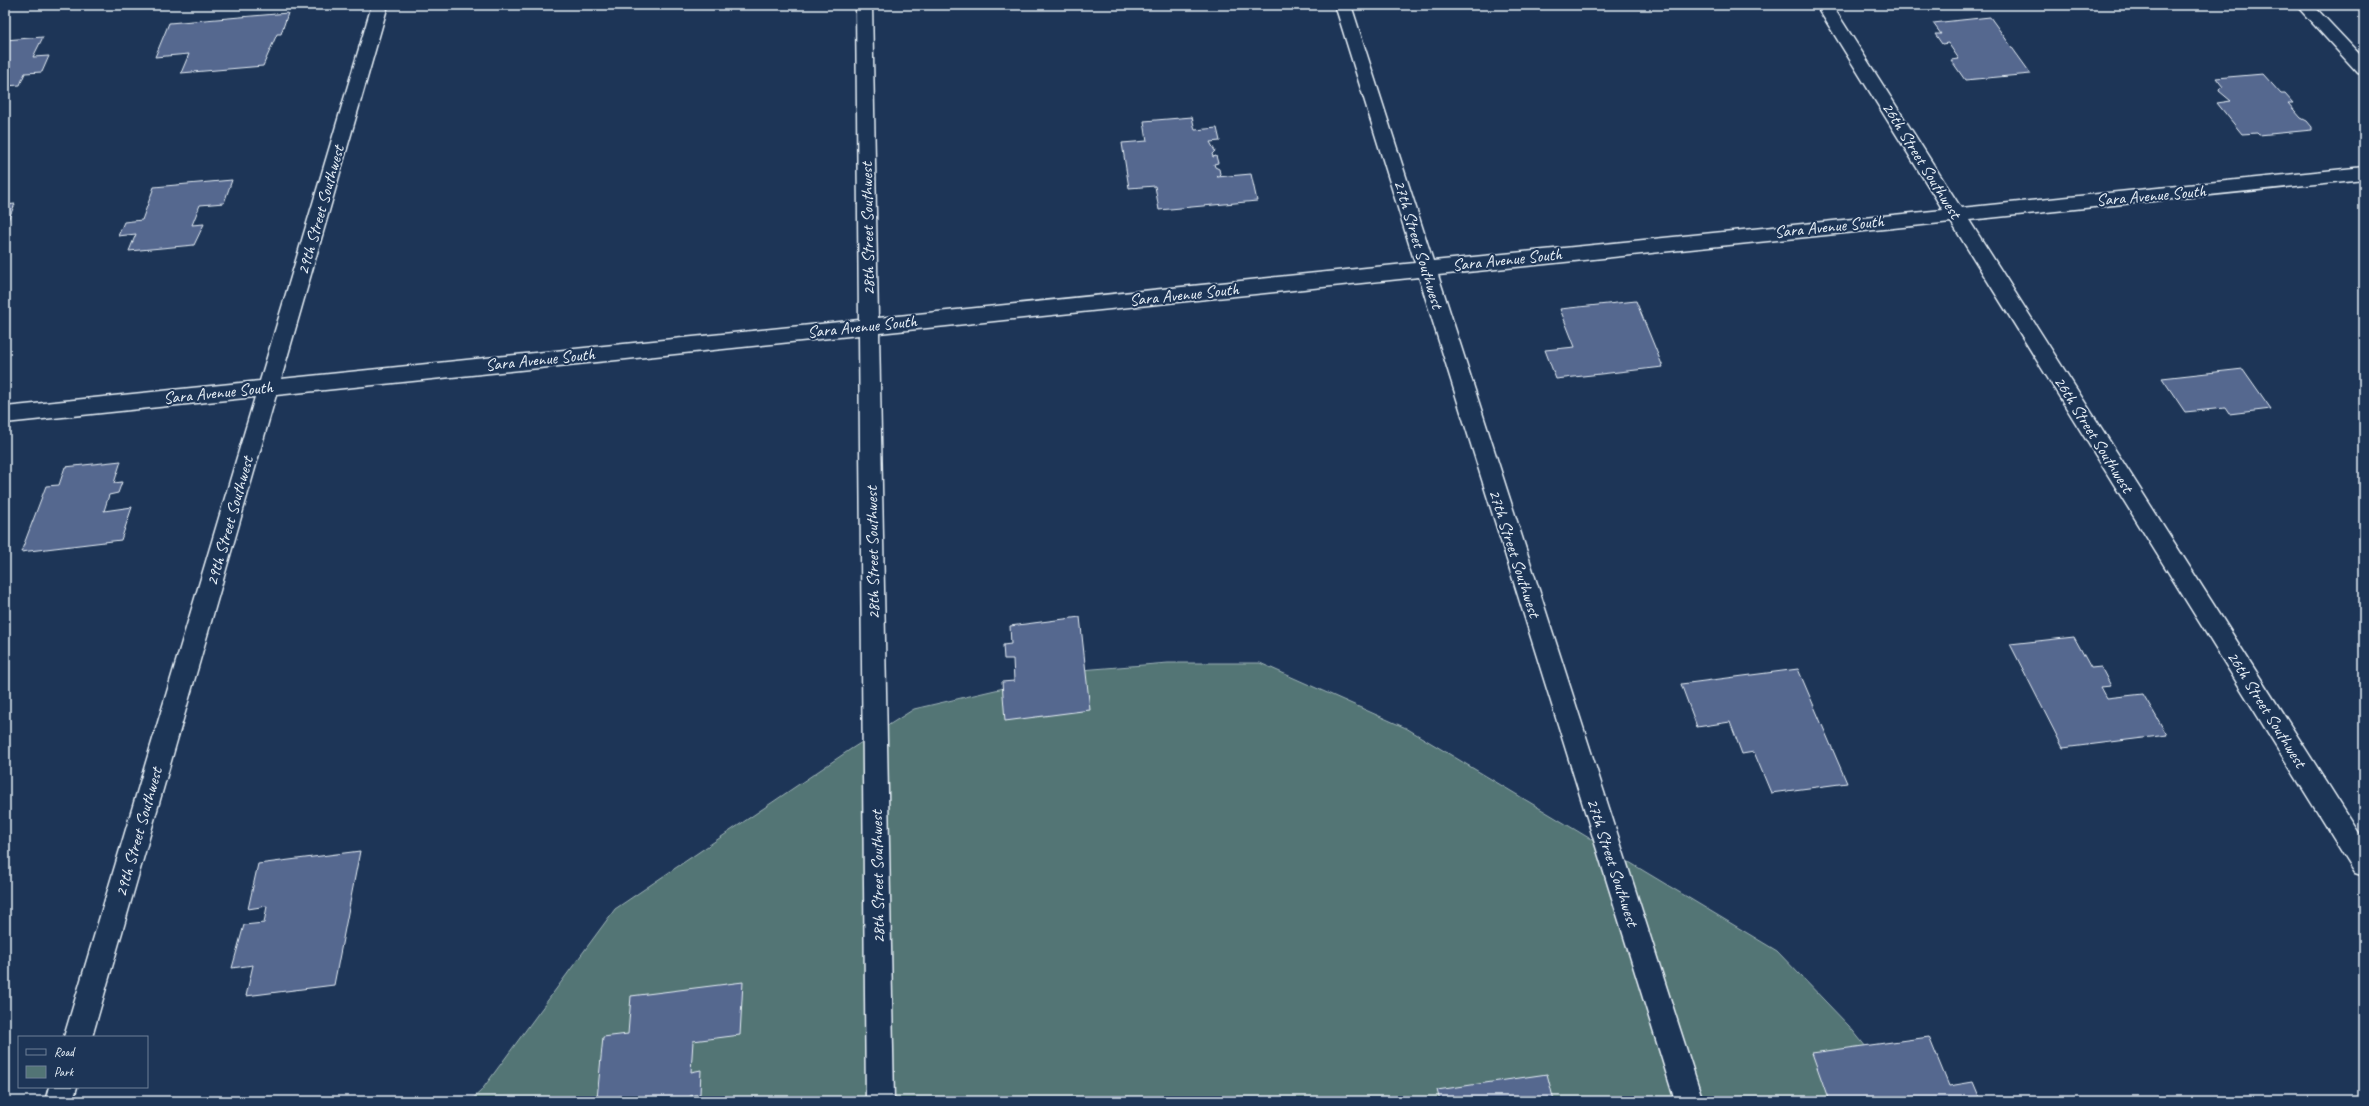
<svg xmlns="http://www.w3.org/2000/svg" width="2369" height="1106" font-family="Caveat,sans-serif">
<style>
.green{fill:#527475;stroke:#9db2b6}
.building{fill:#55678f;stroke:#e8f1f8}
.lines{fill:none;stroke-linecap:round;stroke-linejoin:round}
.minor-casing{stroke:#e8f1f8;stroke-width:3}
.minor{fill:#1d3557;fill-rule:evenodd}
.labels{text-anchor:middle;stroke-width:4;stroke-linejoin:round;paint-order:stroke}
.street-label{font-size:17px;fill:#e8f1f8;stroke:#1d3557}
</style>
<rect width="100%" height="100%" fill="#1d3557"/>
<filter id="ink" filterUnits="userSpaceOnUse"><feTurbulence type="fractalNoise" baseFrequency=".025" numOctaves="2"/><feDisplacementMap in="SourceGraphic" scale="8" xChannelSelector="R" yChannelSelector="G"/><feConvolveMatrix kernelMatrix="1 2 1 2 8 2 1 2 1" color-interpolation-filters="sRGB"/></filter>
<g filter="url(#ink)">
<polygon class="green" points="1168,663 1260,663 1406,728 1777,951 1849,1026 1910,1101 470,1101 481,1091 615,909 851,749 914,709 1081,670"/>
<g class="building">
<polygon points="288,13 281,34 277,34 263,66 181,73 189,54 155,57 169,23"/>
<polygon points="1990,17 2031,74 1965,80 1951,60 1959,59 1948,43 1942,44 1935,34 1941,34 1933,23"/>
<polygon points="43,37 33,57 49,56 42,72 25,73 20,85 5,86 5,40"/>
<polygon points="2263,74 2281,94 2285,94 2293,103 2288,103 2301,118 2307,121 2312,127 2312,130 2259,135 2257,133 2242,134 2217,103 2231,101 2219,91 2220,88 2223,87 2216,78"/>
<polygon points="1192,117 1195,130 1217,128 1220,141 1210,142 1215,151 1212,154 1213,157 1216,156 1218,163 1214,164 1215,167 1219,169 1220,174 1217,177 1251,174 1257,201 1159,210 1155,186 1129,188 1122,143 1147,141 1144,121"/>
<polygon points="232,180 224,203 200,205 192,225 204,224 194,245 129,251 136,234 118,236 124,222 142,220 154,187"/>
<polygon points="15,204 5,227 5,205"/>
<polygon points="1636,301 1663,367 1556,379 1545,350 1575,347 1560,309"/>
<polygon points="2243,369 2271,409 2229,414 2225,408 2185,412 2162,378"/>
<polygon points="121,461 114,483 122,482 118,493 109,495 104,511 132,507 121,540 21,552 46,486 59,485 65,467"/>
<polygon points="1080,617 1090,710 1005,721 1002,682 1014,681 1013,659 1004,659 1003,645 1011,644 1010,626"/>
<polygon points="2074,637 2091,668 2101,667 2111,686 2101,687 2107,698 2143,694 2167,735 2063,748 2010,644"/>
<polygon points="1798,669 1847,783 1771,793 1754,752 1742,754 1730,722 1697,727 1681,684"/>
<polygon points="360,851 334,985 246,996 253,965 232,968 244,925 264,923 267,906 248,909 258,864"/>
<polygon points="743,982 740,1035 693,1041 691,1072 701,1070 700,1094 690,1096 689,1101 622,1101 622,1096 597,1099 603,1037 628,1034 631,996"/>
<polygon points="1929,1037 1949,1086 1973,1082 1981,1101 1829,1101 1812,1053"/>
<polygon points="1547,1074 1554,1101 1440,1101 1437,1090"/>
</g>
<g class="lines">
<g class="minor-casing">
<g id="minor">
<polygon points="372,5 388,5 281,379 859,320 856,5 872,5 878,318 1415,263 1335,5 1351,5 1433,261 1943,210 1816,5 1832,5 1961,208 2364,167 2364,179 1969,220 2364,841 2364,876 2355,873 1951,222 1438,275 1703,1101 1675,1101 1419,277 879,333 894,1101 866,1101 859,335 276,395 92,1037 64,1037 255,397 5,423 5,407 260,381"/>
<polygon points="2296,5 2313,5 2364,59 2364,75 2358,73"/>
<polygon points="49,1087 77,1087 73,1101 45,1101"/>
</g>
</g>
<use href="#minor" class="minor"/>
</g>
</g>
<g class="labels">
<g class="street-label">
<text transform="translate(1922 160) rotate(58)" y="6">26th Street Southwest</text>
<text transform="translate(2151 195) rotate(-5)" y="6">Sara Avenue South</text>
<text transform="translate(320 210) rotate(-74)" y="6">29th Street Southwest</text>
<text transform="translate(1829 226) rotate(-6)" y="6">Sara Avenue South</text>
<text transform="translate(867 229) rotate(-91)" y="6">28th Street Southwest</text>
<text transform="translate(1419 244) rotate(73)" y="6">27th Street Southwest</text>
<text transform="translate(1507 259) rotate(-6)" y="6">Sara Avenue South</text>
<text transform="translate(1184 294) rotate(-6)" y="6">Sara Avenue South</text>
<text transform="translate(862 326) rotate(-6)" y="6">Sara Avenue South</text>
<text transform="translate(540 359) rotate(-6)" y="6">Sara Avenue South</text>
<text transform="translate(218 392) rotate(-6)" y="6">Sara Avenue South</text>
<text transform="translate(2094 434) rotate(58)" y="6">26th Street Southwest</text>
<text transform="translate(229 521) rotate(-74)" y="6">29th Street Southwest</text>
<text transform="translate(872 553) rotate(-91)" y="6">28th Street Southwest</text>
<text transform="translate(1515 553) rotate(72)" y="6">27th Street Southwest</text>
<text transform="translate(2267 709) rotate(58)" y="6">26th Street Southwest</text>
<text transform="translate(138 832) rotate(-74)" y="6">29th Street Southwest</text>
<text transform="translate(1613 862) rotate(72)" y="6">27th Street Southwest</text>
<text transform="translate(877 877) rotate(-91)" y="6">28th Street Southwest</text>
</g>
</g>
<rect width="2369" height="1106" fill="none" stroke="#1d3557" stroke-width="20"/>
<rect x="10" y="10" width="2349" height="1086" fill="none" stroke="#e8f1f8" stroke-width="1.5" filter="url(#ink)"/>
<rect x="18" y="1036" width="130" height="52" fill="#1d3557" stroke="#6e8097"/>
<rect x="26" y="1049" width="20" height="6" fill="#1d3557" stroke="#6e8097"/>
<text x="54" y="1056" font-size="12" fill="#e8f1f8">Road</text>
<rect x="26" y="1066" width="20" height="12" fill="#527475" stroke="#6e8097"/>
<text x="54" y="1076" font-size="12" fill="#e8f1f8">Park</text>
</svg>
